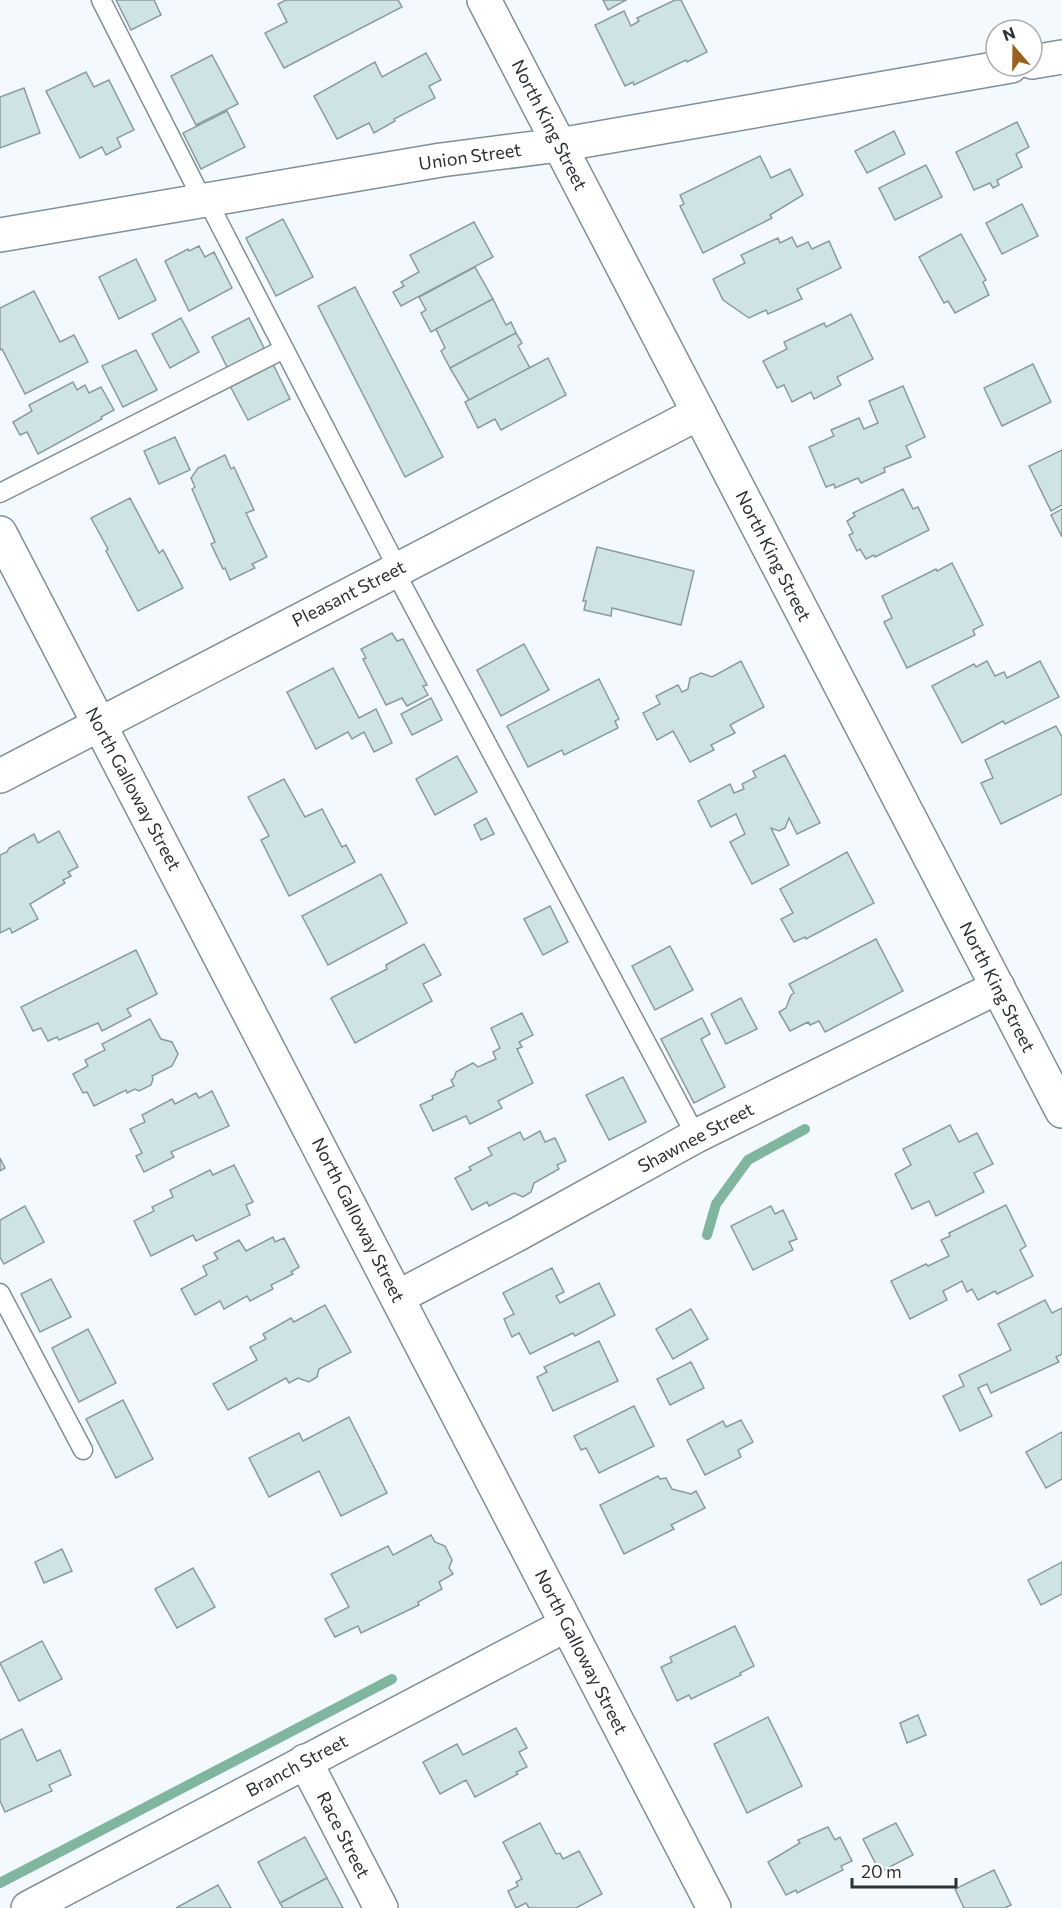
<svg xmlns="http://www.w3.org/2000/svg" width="1062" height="1908" font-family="Commissioner,sans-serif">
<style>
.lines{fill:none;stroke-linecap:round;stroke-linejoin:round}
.stream{stroke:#80b6a0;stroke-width:10}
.building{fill:#cee3e4;stroke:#899c9d;stroke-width:1.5}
.service-casing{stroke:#818f99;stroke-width:21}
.minor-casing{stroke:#818f99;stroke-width:36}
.service{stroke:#fff;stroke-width:18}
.minor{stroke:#fff;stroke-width:33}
.labels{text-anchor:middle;stroke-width:4.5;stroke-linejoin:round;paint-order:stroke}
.street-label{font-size:18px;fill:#2c3236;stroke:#fff}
</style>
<rect width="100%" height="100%" fill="#f3f9fd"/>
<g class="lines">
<g class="stream">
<polyline points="707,1235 716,1204 748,1160 805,1129"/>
<polyline points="0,1883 392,1679"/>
</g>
</g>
<g class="building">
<polygon points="116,0 154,0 161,15 131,30"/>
<polygon points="286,0 398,0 402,7 284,68 265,33 287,22 278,4"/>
<polygon points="603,0 626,0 608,10"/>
<polygon points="675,0 681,0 707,52 687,62 686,60 634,85 633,82 625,86 595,25 624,11 631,26 639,21 637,18"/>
<polygon points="426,53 441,80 429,86 435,98 394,119 395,121 374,133 369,123 337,139 314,96 375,62 382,77"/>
<polygon points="212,55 238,104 196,125 171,76"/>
<polygon points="86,72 94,87 109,80 134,130 117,138 121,147 106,155 102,147 80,158 46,91"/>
<polygon points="24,88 40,133 0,148 0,97"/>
<polygon points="227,111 245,147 201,169 183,133"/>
<polygon points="1017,122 1029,147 1016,154 1022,167 997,180 999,185 993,188 990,183 974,190 956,152"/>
<polygon points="894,131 905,154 867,173 855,151"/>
<polygon points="760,156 771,178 790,169 803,195 770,215 772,218 703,253 680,206 684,204 680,195"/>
<polygon points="926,165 942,197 895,220 879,188"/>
<polygon points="1022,204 1038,236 1002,254 986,223"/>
<polygon points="283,219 313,277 276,296 246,238"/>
<polygon points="474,222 493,257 401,306 393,292 404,286 401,282 419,272 410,255"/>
<polygon points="961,234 986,280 983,282 989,295 955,313 948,301 944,303 919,257"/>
<polygon points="792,237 797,247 808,242 812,249 829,241 841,268 797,289 802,299 768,314 766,310 749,318 723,300 713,279 745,263 741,255 778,238 780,243"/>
<polygon points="199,246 205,257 214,252 232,288 189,311 165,261 188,249 189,251"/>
<polygon points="136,259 156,300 119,319 99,277"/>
<polygon points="475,267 493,299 431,332 421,313 426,310 419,297"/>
<polygon points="355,287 443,457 405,477 318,306"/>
<polygon points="34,291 60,342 74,335 88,362 25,394 2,349 0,350 0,308"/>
<polygon points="493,299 506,325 511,322 516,333 450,368 441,351 445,348 436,329"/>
<polygon points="851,314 873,359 837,377 841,385 814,399 811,392 792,402 784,385 777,388 763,361 787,349 784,342 824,323 826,327"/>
<polygon points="181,318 199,352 170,368 152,334"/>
<polygon points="249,318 266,352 229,371 212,337"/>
<polygon points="516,333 522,343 518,346 530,368 469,400 450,368"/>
<polygon points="136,350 157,390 123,407 102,366"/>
<polygon points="548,358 566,395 501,430 495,419 478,428 465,402"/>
<polygon points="272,362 290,399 248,420 229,384"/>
<polygon points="1033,364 1051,402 1002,426 984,388"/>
<polygon points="73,382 77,390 85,385 89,393 101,387 114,410 101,417 102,419 38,454 27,432 20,435 13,422 32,411 29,405"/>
<polygon points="903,386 925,437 906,446 911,457 884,468 885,472 861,483 858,478 835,488 834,484 826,487 809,447 834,436 831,430 859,418 864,429 878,423 869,401"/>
<polygon points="175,437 190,470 159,484 144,451"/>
<polygon points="1062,450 1062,505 1051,511 1029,466"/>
<polygon points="225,455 231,469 234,467 254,510 246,513 267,557 252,564 255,568 230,580 225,568 223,569 211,544 215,542 192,489 195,487 191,478 198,468"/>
<polygon points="903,489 913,509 918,507 929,530 875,557 874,555 866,559 860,549 857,551 849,535 853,533 847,521 855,516 853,513"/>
<polygon points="130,498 159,553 163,550 183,588 138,611 106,551 108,549 91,518"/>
<polygon points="1062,509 1062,537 1051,515"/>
<polygon points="597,547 694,571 681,625 612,608 611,616 584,610 586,601 583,601"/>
<polygon points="952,563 983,625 973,630 975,635 907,668 884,622 892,618 882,596 936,569 937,571"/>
<polygon points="392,633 397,641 403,639 427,685 423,686 428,695 407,706 402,698 386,705 363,659 366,658 361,649"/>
<polygon points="524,644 549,690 501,716 477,670"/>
<polygon points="741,661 764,707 730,725 735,733 711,745 714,750 690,762 673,731 657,740 643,713 660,704 656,696 678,685 682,692 688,689 690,678 701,673 712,677"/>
<polygon points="987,661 995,676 1004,672 1007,678 1040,661 1059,697 1005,724 1003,721 962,743 932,686 974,664 976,667"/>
<polygon points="333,668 359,718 376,709 392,743 374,752 364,732 352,739 348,732 316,749 287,692"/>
<polygon points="599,679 619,719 615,721 618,728 564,755 562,750 528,767 507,726"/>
<polygon points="431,698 442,720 412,735 401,714"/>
<polygon points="1056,726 1062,737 1062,794 1001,824 981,783 993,778 985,760"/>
<polygon points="785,755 820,823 797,834 789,818 785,828 779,831 771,828 789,865 752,884 730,842 745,834 736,814 711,827 698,801 730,784 734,793 744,789 742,784 756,777 753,771"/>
<polygon points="457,756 477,792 435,815 416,779"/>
<polygon points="284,779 305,817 322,809 342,847 346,845 355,862 289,896 261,840 269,836 248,797"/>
<polygon points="486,818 494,834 481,840 474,825"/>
<polygon points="59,831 78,867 68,872 71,876 63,880 65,883 30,904 38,919 12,933 10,928 0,933 0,855 7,852 9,848 34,834 38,843"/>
<polygon points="847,852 874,903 806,939 805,937 794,942 781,919 793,913 780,889"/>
<polygon points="381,874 407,923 328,965 302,916"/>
<polygon points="550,906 568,942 543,955 524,919"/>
<polygon points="876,939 903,991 825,1032 819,1021 810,1025 808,1022 790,1031 779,1012 786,1008 791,995 794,993 789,984"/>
<polygon points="424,944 441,975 423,984 432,1001 355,1043 331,998 387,969 386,965"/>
<polygon points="670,946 693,990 655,1010 632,966"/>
<polygon points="136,950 157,994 127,1009 131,1016 102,1031 98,1023 59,1040 57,1037 48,1041 41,1028 33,1031 21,1007"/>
<polygon points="741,998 757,1029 726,1044 711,1014"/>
<polygon points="522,1013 533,1035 519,1042 522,1047 517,1049 533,1083 498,1101 502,1108 470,1124 466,1116 433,1131 420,1105 433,1099 432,1096 454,1086 451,1080 454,1078 456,1072 473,1063 478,1067 496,1059 493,1052 500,1048 491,1028"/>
<polygon points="702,1018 710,1034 701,1039 725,1087 694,1103 661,1039"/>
<polygon points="150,1019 161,1039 172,1042 178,1054 172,1066 152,1076 153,1079 151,1085 139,1091 135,1089 127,1093 126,1090 94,1106 87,1092 83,1093 73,1074 88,1066 85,1060 105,1050 102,1044"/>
<polygon points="623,1077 646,1122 609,1140 586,1095"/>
<polygon points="212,1091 229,1126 171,1152 174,1157 144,1172 136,1156 142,1153 130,1129 145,1122 142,1115 172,1099 175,1104 196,1093 199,1098"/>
<polygon points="950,1125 959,1142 977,1133 993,1164 974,1173 984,1192 936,1216 929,1201 912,1209 895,1174 911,1165 903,1149"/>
<polygon points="540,1131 545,1142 555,1138 566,1161 557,1165 559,1169 534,1183 531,1192 523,1197 514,1193 489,1206 487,1202 472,1210 455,1178 471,1170 469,1167 492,1155 488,1148 520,1132 524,1140"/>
<polygon points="0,1158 5,1168 0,1171"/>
<polygon points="234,1165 253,1202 246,1205 250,1215 196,1241 193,1235 151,1256 134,1221 154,1211 152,1207 173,1197 170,1190 210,1170 213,1175"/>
<polygon points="1006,1205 1026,1246 1020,1250 1033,1276 997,1294 995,1291 978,1300 972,1289 967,1292 962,1281 943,1291 947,1300 910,1319 891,1281 926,1264 928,1266 949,1256 941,1240 950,1236 949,1233"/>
<polygon points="25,1206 44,1242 4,1264 0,1257 0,1220"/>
<polygon points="771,1206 775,1214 783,1210 797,1239 789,1242 793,1250 753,1270 731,1226"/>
<polygon points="273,1237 275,1242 284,1238 299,1267 291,1272 293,1274 271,1285 273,1289 250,1301 247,1296 224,1309 220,1301 195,1315 181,1289 207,1275 203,1266 218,1259 214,1253 239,1240 246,1251"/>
<polygon points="552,1268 564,1292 556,1296 560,1303 599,1283 615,1315 575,1336 573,1333 530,1354 519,1333 512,1337 504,1319 514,1314 503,1293"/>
<polygon points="51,1279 71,1317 40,1332 21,1294"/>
<polygon points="1045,1300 1052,1313 1062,1308 1062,1354 1056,1357 1059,1362 991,1393 987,1384 978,1388 992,1416 960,1431 943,1396 964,1386 959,1375 1011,1350 998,1324"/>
<polygon points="325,1305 351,1352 319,1369 317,1377 309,1382 298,1378 289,1383 286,1378 228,1410 213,1384 257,1360 250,1347 266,1339 263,1334 291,1318 294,1322"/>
<polygon points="691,1309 708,1339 673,1359 656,1329"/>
<polygon points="88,1329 116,1383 79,1402 52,1348"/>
<polygon points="599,1341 618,1381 553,1411 537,1377 547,1372 544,1367"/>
<polygon points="691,1362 704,1388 670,1405 657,1379"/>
<polygon points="123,1400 153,1459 116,1478 86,1419"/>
<polygon points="634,1406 654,1446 599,1473 586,1448 581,1450 574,1436"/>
<polygon points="349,1417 387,1493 341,1516 319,1471 269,1497 249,1458 299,1433 303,1441"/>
<polygon points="741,1420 753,1442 738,1450 741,1457 705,1475 687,1440 723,1421 726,1427"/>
<polygon points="1062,1432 1062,1479 1046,1488 1026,1452"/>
<polygon points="658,1476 660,1479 666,1478 672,1489 691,1494 696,1491 705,1508 671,1525 674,1529 624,1554 600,1505"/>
<polygon points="431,1535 435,1542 445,1546 452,1560 449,1568 453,1574 439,1582 442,1589 418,1602 419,1605 361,1633 358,1626 335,1637 325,1619 349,1607 331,1574 388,1546 393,1555"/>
<polygon points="62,1549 72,1571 44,1583 35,1562"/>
<polygon points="1062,1562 1062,1594 1041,1605 1028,1580"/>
<polygon points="193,1568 215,1607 177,1628 155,1589"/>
<polygon points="735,1626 754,1666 740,1673 741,1675 691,1699 689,1695 677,1701 661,1667 672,1662 670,1657"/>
<polygon points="42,1641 62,1679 19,1701 0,1663"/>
<polygon points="918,1715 926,1735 907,1743 900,1723"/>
<polygon points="768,1717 802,1786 747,1813 714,1744"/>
<polygon points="516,1728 527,1748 519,1752 527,1767 516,1772 518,1774 475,1797 466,1780 440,1794 423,1762 457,1744 463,1755"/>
<polygon points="22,1729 37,1761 60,1750 71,1775 49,1785 52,1791 5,1812 0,1801 0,1740"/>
<polygon points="540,1823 556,1854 560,1853 563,1859 579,1851 602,1894 576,1908 529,1908 526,1903 516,1908 508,1891 518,1886 516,1882 522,1879 503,1842"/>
<polygon points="896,1823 913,1855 880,1872 863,1839"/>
<polygon points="828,1827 835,1840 840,1837 852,1861 841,1866 843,1870 797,1893 796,1890 786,1895 768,1862 800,1843 798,1840"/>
<polygon points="305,1837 327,1878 280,1903 258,1862"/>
<polygon points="994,1870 1011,1905 1004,1908 964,1908 955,1889"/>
<polygon points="327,1878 343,1908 283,1908 280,1903"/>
<polygon points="218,1885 231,1908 176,1908"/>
</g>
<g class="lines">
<g class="service-casing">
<g id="service">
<polyline points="101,0 198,191 207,200 398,569 399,579 696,1136"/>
<polyline points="0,493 284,349"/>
<polyline points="0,1293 83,1450"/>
</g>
</g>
<g class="minor-casing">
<g id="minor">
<polyline points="484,0 1062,1111"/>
<polyline points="1032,62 1062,57"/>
<polyline points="0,235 441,160 559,145 1011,66"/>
<polyline points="0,533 714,1908"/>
<polyline points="0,776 699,413"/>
<polyline points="398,1297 518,1234 696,1136 998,987"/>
<polyline points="305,1761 381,1908"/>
<polyline points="28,1908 566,1625"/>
</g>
</g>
<use href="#service" class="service"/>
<use href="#minor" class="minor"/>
</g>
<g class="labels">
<g class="street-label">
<text transform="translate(549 125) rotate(63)" y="6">North King Street</text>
<text transform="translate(470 157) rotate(-8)" y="6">Union Street</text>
<text transform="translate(773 556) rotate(63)" y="6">North King Street</text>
<text transform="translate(349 594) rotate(-27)" y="6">Pleasant Street</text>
<text transform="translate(133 789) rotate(62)" y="6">North Galloway Street</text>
<text transform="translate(997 987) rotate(63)" y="6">North King Street</text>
<text transform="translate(696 1138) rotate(-28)" y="6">Shawnee Street</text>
<text transform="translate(358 1220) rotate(63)" y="6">North Galloway Street</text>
<text transform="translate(581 1652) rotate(63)" y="6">North Galloway Street</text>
<text transform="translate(297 1766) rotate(-28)" y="6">Branch Street</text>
<text transform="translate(343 1835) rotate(63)" y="6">Race Street</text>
</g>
</g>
<g transform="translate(1014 48) rotate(340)"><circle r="28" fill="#ffffff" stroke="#abadaf" stroke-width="1.5"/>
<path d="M0-4.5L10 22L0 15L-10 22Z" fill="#99611d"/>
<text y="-9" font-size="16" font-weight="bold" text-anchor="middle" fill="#2c3236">N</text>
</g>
<path d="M852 1878v9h104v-9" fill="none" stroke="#2c3236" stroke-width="3"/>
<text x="861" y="1878" font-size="18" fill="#2c3236" stroke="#ffffff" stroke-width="4.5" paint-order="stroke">20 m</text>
</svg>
